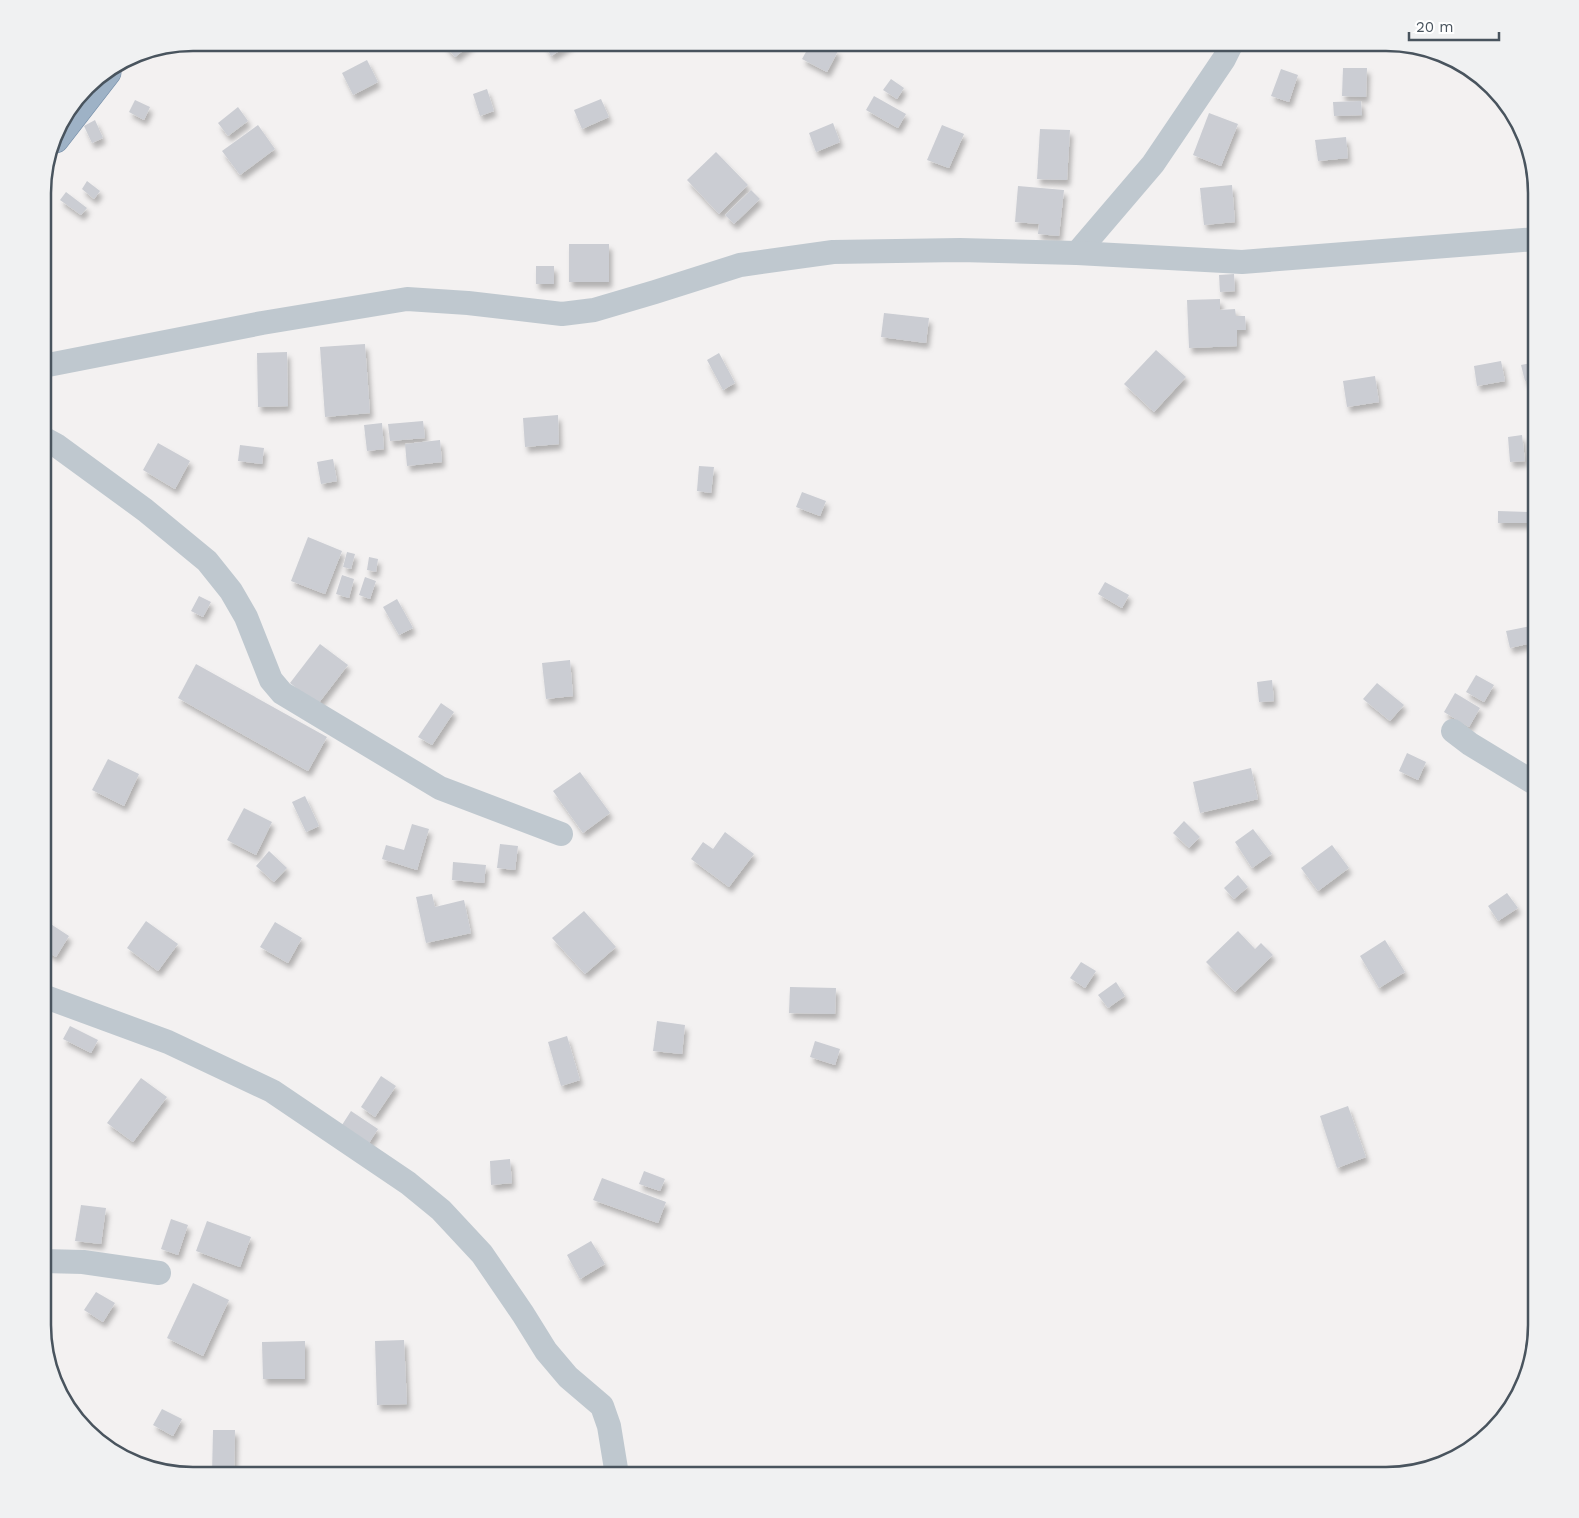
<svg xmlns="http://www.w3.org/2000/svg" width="1579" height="1518" font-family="'Work Sans',sans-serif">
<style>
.building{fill:#cbcdd3;filter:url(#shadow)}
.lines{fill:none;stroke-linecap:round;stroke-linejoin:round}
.trunk-casing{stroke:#768fa9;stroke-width:29}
.minor{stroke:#bfc8cf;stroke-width:24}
.trunk{stroke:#9eb2c6;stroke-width:28}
.rim{fill:none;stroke:#49545e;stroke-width:2.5}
</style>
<defs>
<filter id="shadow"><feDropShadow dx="3" dy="5.5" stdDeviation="2.5" flood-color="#0004"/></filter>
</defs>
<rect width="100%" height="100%" fill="#f3f1f1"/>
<g class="building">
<polygon points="443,43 473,43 455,57"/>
<polygon points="544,43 570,43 571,44 551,56"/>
<polygon points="811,43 822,43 838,51 827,72 802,59"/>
<polygon points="367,60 378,82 353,95 342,73"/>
<polygon points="1343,68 1367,68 1366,97 1342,96"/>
<polygon points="1281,69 1298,75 1289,102 1271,96"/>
<polygon points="891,79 904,88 897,99 883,90"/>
<polygon points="487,89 494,111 480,116 473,94"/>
<polygon points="874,96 906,114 898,128 866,110"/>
<polygon points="601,99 609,117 582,129 574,110"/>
<polygon points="135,100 150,107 144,120 129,112"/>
<polygon points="1361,101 1362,115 1334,116 1333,102"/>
<polygon points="238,107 248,121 228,136 218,123"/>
<polygon points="1209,113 1238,124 1221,166 1193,155"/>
<polygon points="95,120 103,138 92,143 84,126"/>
<polygon points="833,123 840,142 816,152 809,133"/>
<polygon points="258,125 275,149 240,175 222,151"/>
<polygon points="942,125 964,134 949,168 927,160"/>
<polygon points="1040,129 1070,130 1067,180 1037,179"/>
<polygon points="1346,137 1348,158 1318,161 1315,140"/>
<polygon points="716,152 748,185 719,214 687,180"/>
<polygon points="87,181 100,191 94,199 82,189"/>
<polygon points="1232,185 1235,222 1204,225 1200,188"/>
<polygon points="1018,186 1064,190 1059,236 1038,234 1039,224 1015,222"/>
<polygon points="751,190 760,199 734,224 725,215"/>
<polygon points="66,192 87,208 81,215 60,200"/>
<rect x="569" y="244" width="40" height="38"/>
<rect x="536" y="266" width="18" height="18"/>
<polygon points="1234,274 1235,291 1220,292 1219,275"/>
<polygon points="1220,299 1220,310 1235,309 1236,316 1245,316 1246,330 1237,330 1237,346 1189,348 1187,300"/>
<polygon points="884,313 929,318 926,343 881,337"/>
<polygon points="365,344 370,413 325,417 320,347"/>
<polygon points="1156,350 1186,377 1154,412 1124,384"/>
<polygon points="287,352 288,406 258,407 257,353"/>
<polygon points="719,353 735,383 723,390 707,360"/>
<polygon points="1501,361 1505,381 1477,386 1474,366"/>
<polygon points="1536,362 1536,378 1525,381 1521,365"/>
<polygon points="1375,376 1379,402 1347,407 1343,381"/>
<polygon points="558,415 559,444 525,447 523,418"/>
<polygon points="423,421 425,438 390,441 388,424"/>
<polygon points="382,423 384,449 367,451 364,425"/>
<polygon points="1522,435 1525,461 1510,462 1508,437"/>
<polygon points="440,440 442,462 407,466 405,444"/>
<polygon points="158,443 190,461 175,489 143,470"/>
<polygon points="240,445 264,448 262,464 238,461"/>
<polygon points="333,459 337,481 321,484 317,462"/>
<polygon points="699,466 714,467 711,493 697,491"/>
<polygon points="802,492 826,501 820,516 796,507"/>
<polygon points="1498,511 1528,512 1528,523 1498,523"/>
<polygon points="308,537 342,551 325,594 291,581"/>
<polygon points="347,552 355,554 351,569 343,567"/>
<polygon points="369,557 378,559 376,572 367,570"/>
<polygon points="342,575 354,579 349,598 336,594"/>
<polygon points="365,577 376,581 370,599 359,595"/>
<polygon points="1105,582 1129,595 1122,608 1098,594"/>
<polygon points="199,596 211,602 203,617 191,611"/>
<polygon points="397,599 413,628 399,635 383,607"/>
<polygon points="1536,625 1536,642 1510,648 1506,631"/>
<polygon points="320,644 348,665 318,704 290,683"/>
<polygon points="570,660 573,696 546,699 542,663"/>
<polygon points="196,664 327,737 308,771 178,698"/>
<polygon points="1476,675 1494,685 1484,702 1466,692"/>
<polygon points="1272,680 1274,701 1259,702 1257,682"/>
<polygon points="1377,683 1404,705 1390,721 1363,699"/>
<polygon points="1455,693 1480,708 1469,727 1444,712"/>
<polygon points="441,703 454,712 432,745 418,737"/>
<polygon points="1407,753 1426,762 1418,780 1399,771"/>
<polygon points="108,759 139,774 124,806 92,790"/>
<polygon points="1251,768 1258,799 1200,813 1193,782"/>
<polygon points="580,772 610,813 583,833 553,791"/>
<polygon points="305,796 319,826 306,832 292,802"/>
<polygon points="244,808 272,822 256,855 227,840"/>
<polygon points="1184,821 1200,837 1189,848 1173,833"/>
<polygon points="412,824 429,829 417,870 382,859 386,845 404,850"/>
<polygon points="1253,829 1272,854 1252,868 1235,842"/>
<polygon points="725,832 754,854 729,887 691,859 703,842 713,849"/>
<polygon points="500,844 518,846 515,870 497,868"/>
<polygon points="1332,845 1349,868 1318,891 1301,868"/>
<polygon points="269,851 287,868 274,882 256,866"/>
<polygon points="453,862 486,865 484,883 452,880"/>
<polygon points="1238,875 1248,887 1234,899 1224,888"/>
<polygon points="1507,893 1518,908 1498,921 1488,906"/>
<polygon points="432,894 435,907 464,900 471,933 426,943 416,897"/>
<polygon points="584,911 616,947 585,974 552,938"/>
<polygon points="43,919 69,936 56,957 43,949"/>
<polygon points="146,921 178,944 158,971 127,948"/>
<polygon points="275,922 302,938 288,963 260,947"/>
<polygon points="1238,931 1255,949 1261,943 1273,955 1235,992 1206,962"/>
<polygon points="1385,940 1405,972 1379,988 1360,956"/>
<polygon points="1081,962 1096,971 1085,988 1070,978"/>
<polygon points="1116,982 1125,996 1108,1008 1098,995"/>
<polygon points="790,987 836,988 835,1014 789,1013"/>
<polygon points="657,1021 685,1025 682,1054 653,1051"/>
<polygon points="70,1026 98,1040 91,1053 63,1039"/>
<polygon points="567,1036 580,1080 561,1086 548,1042"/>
<polygon points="815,1041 840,1049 835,1065 810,1057"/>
<polygon points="381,1076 396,1086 375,1117 361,1107"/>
<polygon points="141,1078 167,1097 133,1142 107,1123"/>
<polygon points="1348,1106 1366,1157 1337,1168 1320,1116"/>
<polygon points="351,1111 378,1129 369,1143 342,1125"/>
<polygon points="510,1159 512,1183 491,1185 490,1161"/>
<polygon points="644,1171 665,1179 660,1191 639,1184"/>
<polygon points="602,1178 666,1202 658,1223 593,1200"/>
<polygon points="81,1205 106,1208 101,1244 75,1241"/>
<polygon points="171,1219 188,1225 178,1255 161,1249"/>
<polygon points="207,1221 251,1237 240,1267 196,1251"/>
<polygon points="591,1241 605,1264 580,1279 567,1255"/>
<polygon points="193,1283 229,1300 203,1356 167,1338"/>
<polygon points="96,1292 115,1303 103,1322 84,1310"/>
<polygon points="404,1340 407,1404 377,1405 375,1341"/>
<polygon points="305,1341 305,1379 263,1379 262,1342"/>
<polygon points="162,1409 182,1419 173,1436 153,1425"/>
<polygon points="213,1430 235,1430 234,1475 212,1475"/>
</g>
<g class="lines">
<g class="trunk-casing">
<polyline id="trunk" points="55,139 107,72"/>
</g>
<g class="minor">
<polyline points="1077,253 1153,164 1224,59 1232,43"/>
<polyline points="43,366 262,323 407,299 468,303 562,314 594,310 655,292 740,265 833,252 960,250 1077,253 1242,262 1536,239"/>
<polyline points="43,438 56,445 145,510 207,561 231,591 246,617 271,680 282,693 440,788 561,834"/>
<polyline points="1453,731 1470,744 1536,784"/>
<polyline points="43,996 168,1042 272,1091 408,1183 441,1210 482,1254 523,1314 546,1351 568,1377 602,1406 609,1426 617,1475"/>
<polyline points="43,1261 83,1262 159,1273"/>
</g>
<use href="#trunk" class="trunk"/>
</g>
<path d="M0 0H1579V1518H0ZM193 51H1386A142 142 0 0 1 1528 193V1325A142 142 0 0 1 1386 1467H193A142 142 0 0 1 51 1325V193A142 142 0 0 1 193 51Z" fill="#f0f1f2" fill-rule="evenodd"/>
<path class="rim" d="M193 51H1386A142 142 0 0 1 1528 193V1325A142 142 0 0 1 1386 1467H193A142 142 0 0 1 51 1325V193A142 142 0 0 1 193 51Z"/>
<path d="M1409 32v8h90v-8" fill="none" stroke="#49545e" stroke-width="2.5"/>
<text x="1416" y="32" font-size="15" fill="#49545e" stroke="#ffffff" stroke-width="4" paint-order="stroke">20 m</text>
</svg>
